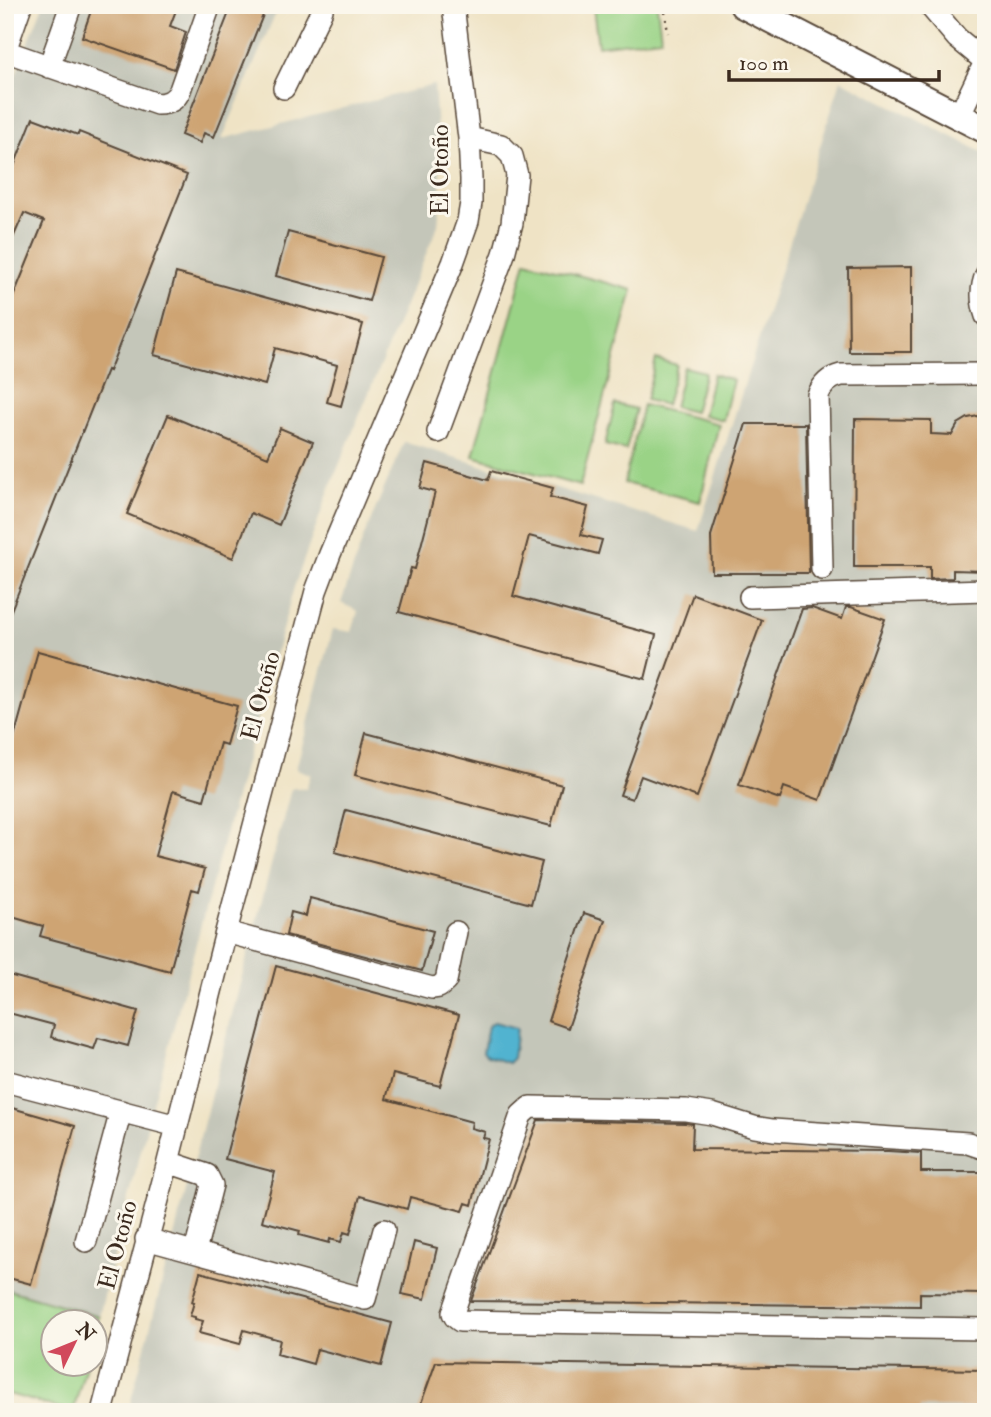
<svg xmlns="http://www.w3.org/2000/svg" width="991" height="1417" font-family="'IM FELL Double Pica',serif">
<rect width="100%" height="100%" fill="#fbf7ec"/>
<filter id="ink" filterUnits="userSpaceOnUse"><feTurbulence type="fractalNoise" baseFrequency=".0143" numOctaves="2"/><feDisplacementMap in="SourceGraphic" scale="14" xChannelSelector="R" yChannelSelector="G"/><feConvolveMatrix kernelMatrix="1 2 1 2 8 2 1 2 1" color-interpolation-filters="sRGB"/></filter>
<filter id="wash" filterUnits="userSpaceOnUse"><feTurbulence type="fractalNoise" baseFrequency=".00686" numOctaves="4" result="noise"/><feDisplacementMap in="SourceGraphic" scale="28" xChannelSelector="R" yChannelSelector="G"/><feGaussianBlur stdDeviation="1.57" result="paint"/><feColorMatrix in="noise" values="0 0 0 0 0 0 0 0 0 0 0 0 0 0 0 0 0 1.4 0 .05"/><feComposite in="paint" operator="in"/></filter>
<g filter="url(#wash)">
<rect width="100%" height="100%" fill="#efe3c5"/>
<!-- industrial -->
<path fill="#c4c6b9" d="M43,5H279L222,139L434,85L441,189L438,225L332,482L294,587L232,809L149,1119L99,1316L5,1289V102Z
M841,80L986,154V1412H128L291,789L295,788L306,789L311,774L296,769L333,629L352,632L358,611L341,603L364,536L404,442L698,531Z"/>
<!-- green -->
<path fill="#9ad386" stroke="#6a7e52" stroke-width="2" d="M610,5H657L661,38L598,46L593,7Z
M526,261L633,290L580,486L473,456Z
M656,359L677,365L666,405L646,400Z
M684,367L705,372L694,412L674,407Z
M713,374L733,380L723,420L703,415Z
M615,404L636,409L626,450L605,445Z
M643,405L719,424L700,502L624,483Z
M5,1289L99,1316L95,1332L94,1322H52V1364L86,1365L73,1412L5,1393Z"/>
<!-- water -->
<path fill="#51b3d0" stroke="#466e77" stroke-width="2" d="M494,1022L517,1028L513,1058L508,1063L487,1056L483,1052L488,1026Z"/>
<g id="blocks">
<!-- building -->
<path fill="#cea473" d="M93,5H178L170,26L186,32L174,69L82,37Z
M232,5H267L214,137L204,133L200,143L181,135Z
M33,118L78,135L79,132L187,175L109,371L107,370L6,623L5,317L44,221L24,213L5,256V189Z
M288,232L381,257L369,301L276,276Z
M911,267V352H849L848,268Z
M176,273L363,324L341,406L327,402L337,365L275,348L265,385L154,355Z
M168,415L268,457L280,428L313,442L279,525L251,513L233,558L127,514Z
M978,416L986,420V571L953,570V578L930,579V567H854L855,419L931,420V434L952,435L958,424L968,418Z
M746,424H806L809,573H712L711,536Z
M427,463L488,480L491,471L553,488L550,497L588,507L581,535L602,540L598,554L529,536L513,596L656,635L645,679L399,612L411,568L415,569L435,492L420,488Z
M693,594L762,620L697,797L641,776L632,799L620,795Z
M846,607H851L885,619L820,800L784,787L780,799L739,785L802,609L812,608L842,619Z
M38,651L237,706L226,745L220,743L204,800L173,791L155,856L205,869L199,891L192,889L170,971L40,936L43,926L5,915V751L10,752Z
M366,733L562,785L551,826L355,775Z
M346,810L542,862L531,904L335,852Z
M310,898L433,931L422,971L286,935L291,912L306,916Z
M584,913L605,920L568,1028L548,1021Z
M276,966L459,1015L440,1086L393,1074L386,1099L472,1122L471,1128L485,1132L483,1138L489,1139L472,1205L466,1203L463,1211L410,1197L407,1209L360,1196L350,1234L344,1232L341,1242L330,1239L329,1243L299,1235L300,1231L262,1221L275,1172L225,1159Z
M5,974L138,1011L128,1046L98,1038L94,1049L51,1037L54,1025L5,1012Z
M5,1106L75,1126L31,1284L5,1277Z
M538,1120L685,1123L693,1124L692,1149L888,1151L921,1153V1172H984V1294L920,1293V1306L471,1301Z
M414,1242L437,1248L425,1299L402,1294Z
M200,1272L392,1323L381,1366L317,1349L313,1364L277,1354L280,1340L244,1330L240,1344L199,1333L203,1321L195,1319V1317L190,1316L194,1302H192Z
M436,1362L986,1370V1408L920,1407V1412H418Z"/>
</g>
</g>
<g filter="url(#ink)">
<use href="#blocks" fill-opacity="0" stroke="#564637" stroke-width="2"/>
<g fill="none" stroke-linecap="round" stroke-linejoin="round">
<defs>
<path id="minor" d="M929,5L957,38L986,62
M5,51L157,104C168,104 176,100 180,90L210,5
M5,51L21,5
M49,67L71,5
M284,88L322,10V5
M959,116L985,62
M986,275C980,289 981,302 986,316
M438,432L504,254L512,223L517,175L512,156L501,145L469,138
M822,569L818,395C823,384 829,378 841,375L984,374
M750,597L986,590
M226,932L432,988L439,987L446,981L456,932
M5,1081L177,1126
M986,1149L968,1143L773,1130L754,1127L712,1114L686,1110L530,1107L521,1115L453,1313L455,1317L460,1321L986,1329
M168,1162L207,1175L212,1185L195,1252
M146,1239L365,1299L384,1230
M86,1241L121,1111
M102,1412L168,1162L226,932L316,591L330,554L453,263L468,221L471,203V179L469,138L453,5"/>
<path id="major" d="M743,5L986,130"/>
</defs>
<!-- minor casing -->
<use href="#minor" stroke="#564637" stroke-width="24"/>
<!-- major casing -->
<use href="#major" stroke="#564637" stroke-width="30"/>
<!-- path -->
<path stroke="#564637" stroke-width="2.5" stroke-dasharray="2 5" stroke-linecap="butt" d="M664,5L668,33
M700,5L703,7L704,5"/>
<!-- minor -->
<use href="#minor" stroke="#fff" stroke-width="21"/>
<!-- major -->
<use href="#major" stroke="#fff" stroke-width="26"/>
</g>
</g>
<g text-anchor="middle" dominant-baseline="central" stroke-width="6" stroke-linejoin="round" paint-order="stroke">
<!-- street labels -->
<g font-size="24" fill="#3b2a1e" stroke="#fbf7ec">
<text transform="translate(440 170) rotate(-90)">El Otoño</text>
<text transform="translate(261 696) rotate(-75)">El Otoño</text>
<text transform="translate(118 1245) rotate(-75)">El Otoño</text>
</g>
</g>
<!-- margin -->
<rect width="991" height="1417" fill="none" stroke="#fbf7ec" stroke-width="28"/>
<!-- north arrow -->
<g transform="translate(74 1343) rotate(47)"><circle r="33" fill="#fbf7ec" stroke="#aea59a" stroke-width="2"/>
<path d="M0-5L12 26L0 18L-12 26Z" fill="#d1495b"/>
<text y="-10" font-size="19" font-weight="bold" text-anchor="middle" fill="#3b2a1e">N</text>
</g>
<!-- scale -->
<path d="M729 70v10h210v-10" fill="none" stroke="#3b2a1e" stroke-width="3.5"/>
<text x="739" y="70" font-size="21" fill="#3b2a1e" stroke="#fbf7ec" stroke-width="5" paint-order="stroke">100 m</text>
</svg>
